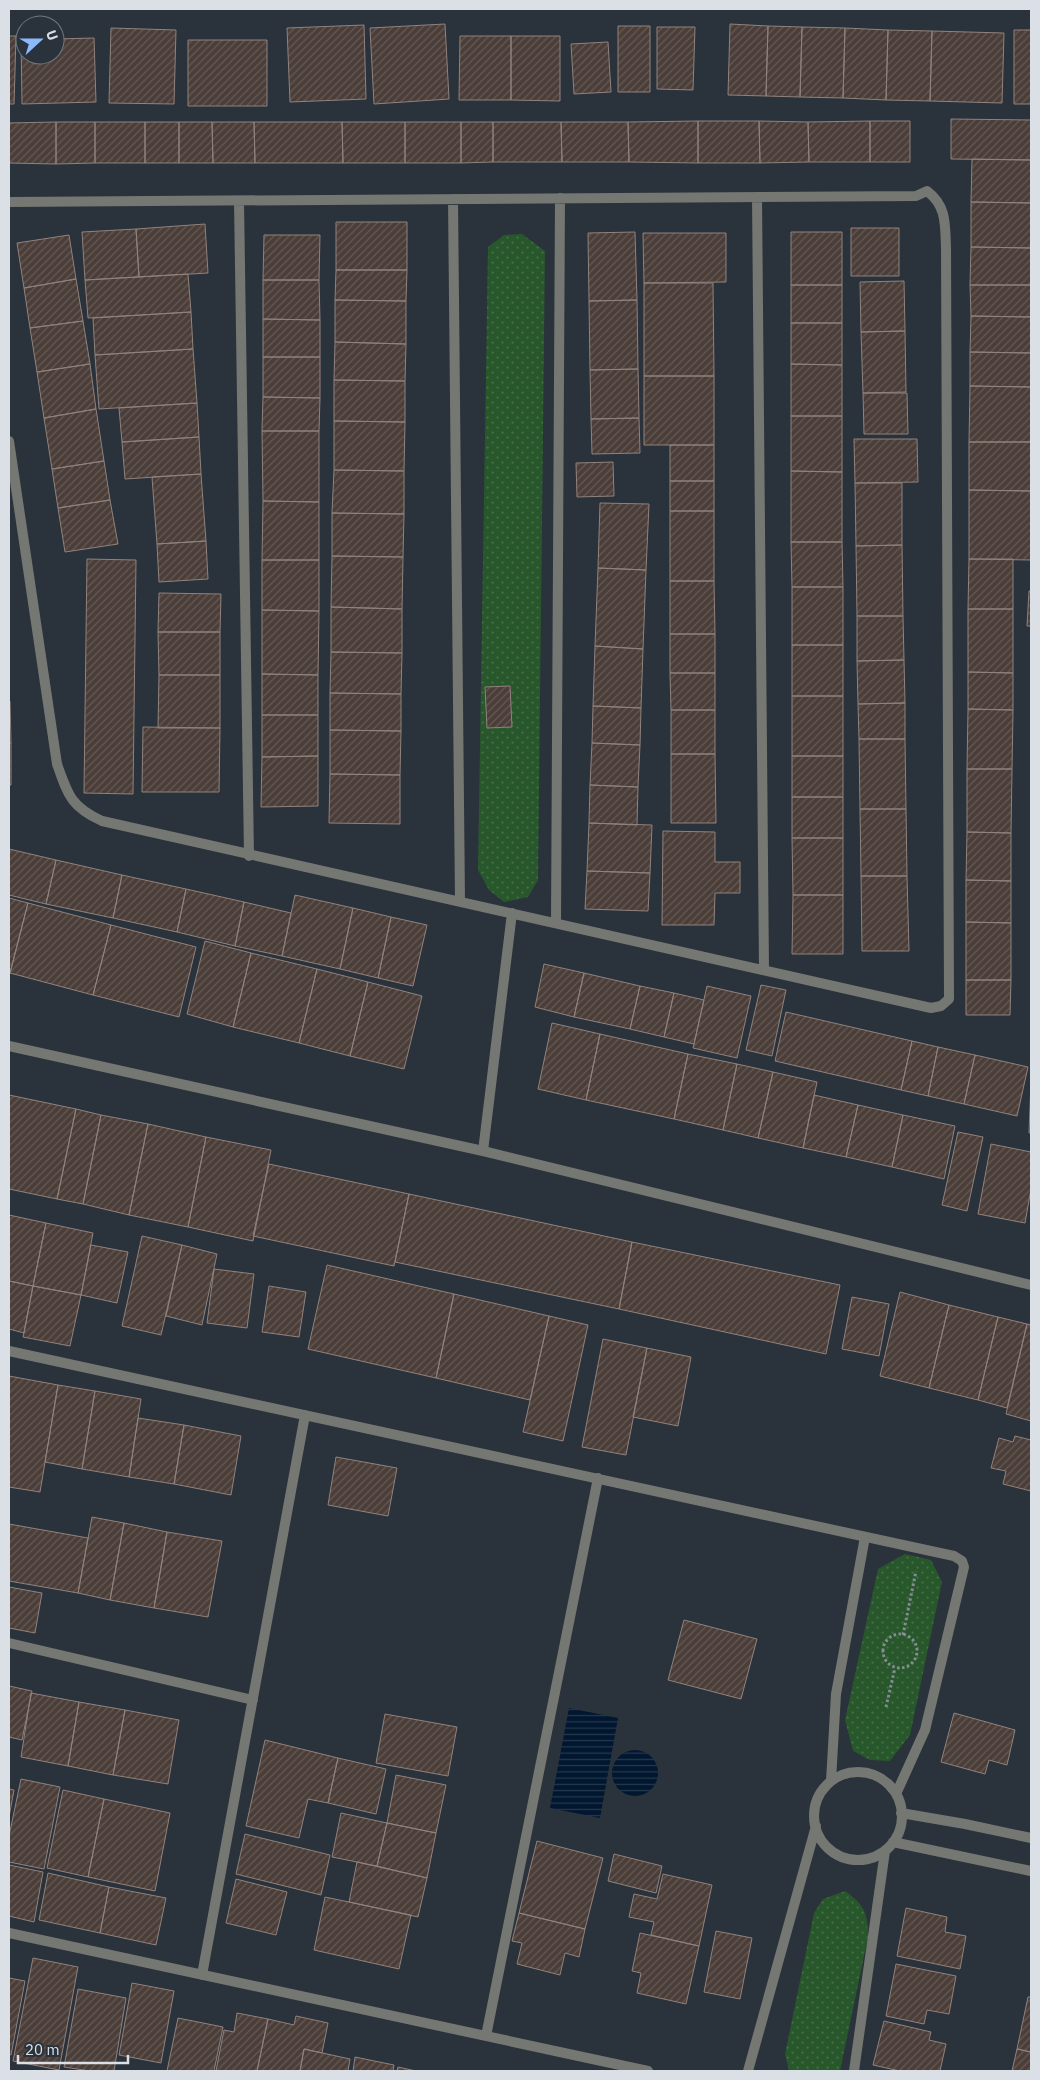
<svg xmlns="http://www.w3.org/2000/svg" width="1040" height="2080" font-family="'IBM Plex Sans',sans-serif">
<defs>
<pattern id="park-dots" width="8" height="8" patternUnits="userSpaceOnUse" patternTransform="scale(1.25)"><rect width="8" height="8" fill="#28572b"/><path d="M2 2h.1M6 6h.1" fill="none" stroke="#476f4a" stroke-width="1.8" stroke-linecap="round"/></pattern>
<pattern id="water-rules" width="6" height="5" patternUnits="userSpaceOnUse" patternTransform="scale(1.25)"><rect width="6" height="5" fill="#01162f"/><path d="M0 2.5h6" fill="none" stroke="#25384d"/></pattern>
<pattern id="building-hatch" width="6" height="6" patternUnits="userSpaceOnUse" patternTransform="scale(1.25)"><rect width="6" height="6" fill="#4b3e39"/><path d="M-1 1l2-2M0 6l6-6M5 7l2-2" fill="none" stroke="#645a56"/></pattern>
</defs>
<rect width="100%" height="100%" fill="#2a323b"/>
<!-- park -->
<path fill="url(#park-dots)" d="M522,234L545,251L538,880L528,897L504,902L489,890L478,870L488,247L504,235Z
M905,1554L931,1560L942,1582L910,1735L890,1761L870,1760L853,1751L845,1720L878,1569Z
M845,1891C865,1905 868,1914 868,1937L840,2071H789L785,2054L814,1913L823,1899Z"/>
<!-- water -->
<path fill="url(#water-rules)" d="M569,1708L618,1718L600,1818L550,1808Z
M612 1773a23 23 0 1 1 46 0a23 23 0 1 1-46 0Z"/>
<!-- building -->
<path fill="url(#building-hatch)" stroke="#91827d" d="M445,24L449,99L374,104L370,28Z
M730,24L768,26L766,96L728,95Z
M364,25L366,99L290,102L287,28Z
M618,26H650V92H618Z
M768,26L802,27L800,97L766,96Z
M657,27H695L693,90L657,89Z
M802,27L845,28L843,98L800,97Z
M111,28L176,30L174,104L109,103Z
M845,28L888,30L886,100L843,98Z
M888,30L932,31L930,101L886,100Z
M1014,30H1031V104H1014Z
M932,31L1004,33L1002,103L930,101Z
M9,36H16L14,104H9Z
M460,36H511V100H459Z
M511,36H560V101L511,100Z
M94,38L96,102L22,104L21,39H25V55H55V39Z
M188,40H267V106H188Z
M608,42L611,92L574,94L571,44Z
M951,119L1031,120V160L951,159Z
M698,121V163L629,162L628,122Z
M698,121H759L760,163H698Z
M759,121L808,122L809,162L760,163Z
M870,121V162H809L808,122Z
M870,121H910V162H870Z
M56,122V164L9,163V123Z
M56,122H95V163L56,164Z
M95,122H145V163H95Z
M145,122H179V163H145Z
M179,122H212L213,163H179Z
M212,122H254L255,163H213Z
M254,122H342L343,163H255Z
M342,122H405V163H343Z
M405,122H461V163H405Z
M461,122H493V162L461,163Z
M493,122H561L562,162H493Z
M561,122H628L629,162H562Z
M972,159L1031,160V203L971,202Z
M971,202L1031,203V248L971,247Z
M336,222H407V270H336Z
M205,224L208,273L139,277L136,229Z
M851,228H899V276H851Z
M136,229L139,277L85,280L82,232Z
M635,232L637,300L589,301L588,233Z
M791,232H842V285H791Z
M643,233H726V282L644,283Z
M69,235L76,279L24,288L17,243Z
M264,235H320L319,280H263Z
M971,247L1031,248V285H970Z
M336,270H407L406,301L335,300Z
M188,274L191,312L88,318L85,280Z
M76,279L83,321L30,328L24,288Z
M263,280H319L320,320L263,319Z
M904,281L905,331L861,332L860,282Z
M644,283H713L714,376H644Z
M791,285H842V323H791Z
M970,285H1031V317L971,316Z
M335,300L406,301V344L335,342Z
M637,300L638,369L590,370L589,301Z
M191,312L193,349L95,355L93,318Z
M971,316L1031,317V353L970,352Z
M263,319L320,320V357H263Z
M83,321L90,364L37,372L30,328Z
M791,323H842V365L791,364Z
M905,331L906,392L863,393L861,332Z
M335,342L406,344L405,381L334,380Z
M193,349L197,403L99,409L95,355Z
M970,352L1031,353V387L970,386Z
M263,357H320V398L263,397Z
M90,364L96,409L44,418L37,372Z
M791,364L842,365V416H791Z
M638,369L639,418L591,419L590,370Z
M644,376H714V445H644Z
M334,380L405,381V422L334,421Z
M970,386L1031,387V442H969Z
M863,393H907L908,434H864Z
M263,397L320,398L319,431H262Z
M197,403L199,437L122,442L119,408Z
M96,409L104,461L52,469L44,418Z
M791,416H842V472L791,471Z
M639,418L640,453L592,454L591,419Z
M334,421L405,422L404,471L334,470Z
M262,431H319V502L263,501Z
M199,437L201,474L125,479L122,442Z
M854,439H917L918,482L855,483Z
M969,442H1031V491L969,490Z
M670,445H714V481H670Z
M104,461L110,500L58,508L52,469Z
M613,462L614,496L577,497L576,463Z
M334,470L404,471V514L332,513Z
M791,471L842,472V542H791Z
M201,474L206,541L157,544L152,477Z
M670,481H714V511H670Z
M855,483H902V545L856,546Z
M969,490L1031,491V560L969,559Z
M110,500L118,544L65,552L58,508Z
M263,501L319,502V560H262Z
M600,503L649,504L646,570L598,568Z
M670,511H714V581H670Z
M332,513L404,514L403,557L332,556Z
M206,541L208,579L159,582L157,544Z
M791,542H842L843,587H792Z
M902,545L903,616H857L856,546Z
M332,556L403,557L402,609L331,607Z
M87,559L136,560L133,794L84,793Z
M969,559H1013V609H968Z
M262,560H319V611L262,610Z
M598,568L646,570L643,649L595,646Z
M670,581H714L715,634H670Z
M792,587H843V645H792Z
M1029,591H1031V626H1027Z
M159,593L221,594L220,632H158Z
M331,607L402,609V653L331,652Z
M968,609H1013V673L968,672Z
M262,610L319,611L318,675L262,674Z
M857,616H903L904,660L857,661Z
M158,632H220V675H159Z
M670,634H715V673H670Z
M792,645H843V696H792Z
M595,646L643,649L641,708L593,706Z
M331,652L402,653L401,694L330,693Z
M904,660L905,703L858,704L857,661Z
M968,672L1013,673V710L968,709Z
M670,673H715V710H671Z
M262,674L318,675V715H262Z
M159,675H220V728H158Z
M510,686L512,727L487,728L485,687Z
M330,693L401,694V731L330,730Z
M792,696H843V756H792Z
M9,701H10L11,743H9Z
M905,703V739H859L858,704Z
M593,706L641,708L640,745L592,743Z
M968,709L1013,710L1012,769H967Z
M671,710H715V754H671Z
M262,715H318V756L262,757Z
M143,727L220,728L219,792H142Z
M330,730L401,731L400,775L330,774Z
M859,739H905L906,809H860Z
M9,743H11V785H9Z
M592,743L640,745L638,787L590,785Z
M671,754H715L716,823H671Z
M318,756V806L261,807L262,757Z
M792,756H843V797H792Z
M967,769H1012L1011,833L967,832Z
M330,774L400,775V824L329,823Z
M590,785L638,787L637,825L589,823Z
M792,797H843V838H792Z
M860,809H906L907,876H861Z
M589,823L652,825L650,873L587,871Z
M663,831L715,832V862H740V893H715L714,925H662Z
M967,832L1011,833V881L966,880Z
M792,838H843V895H793Z
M9,849L56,860L46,904L9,895Z
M56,860L122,875L113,918L46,904Z
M587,871L650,873L648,911L585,909Z
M122,875L186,889L177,932L113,918Z
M861,876H907L909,951H862Z
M966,880L1011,881V923L966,922Z
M186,889L244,902L235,946L177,932Z
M295,895L353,908L340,969L282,956Z
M793,895H843V954H792Z
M9,898L28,903L10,973H9Z
M244,902L291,913L282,956L235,946Z
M28,903L111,925L93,995L10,973Z
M353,908L391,917L378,978L340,969Z
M391,917L427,925L413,986L378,978Z
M966,922L1011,923V980H966Z
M111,925L196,947L179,1017L93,995Z
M205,941L251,953L233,1027L187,1014Z
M251,953L317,969L299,1043L233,1027Z
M544,964L584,973L574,1017L535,1007Z
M317,969L368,982L350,1056L299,1043Z
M584,973L640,986L630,1029L574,1017Z
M966,980H1011L1010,1015H966Z
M368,982L422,996L404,1069L350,1056Z
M761,985L786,990L772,1056L746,1050Z
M640,986L674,993L664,1037L630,1029Z
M707,986L751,996L737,1058L693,1048Z
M674,993L704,1000L694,1044L664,1037Z
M786,1012L912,1041L901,1090L775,1061Z
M552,1023L600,1034L586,1100L538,1089Z
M600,1034L688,1054L674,1119L586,1100Z
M912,1041L938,1047L928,1096L901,1090Z
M938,1047L975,1055L964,1104L928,1096Z
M688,1054L737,1064L723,1130L674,1119Z
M975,1055L1028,1067L1017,1116L964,1104Z
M737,1064L773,1072L758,1138L723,1130Z
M773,1072L817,1082L803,1148L758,1138Z
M1031,1081V1133H1029Z
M9,1095L76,1109L57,1199L9,1189Z
M814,1095L858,1105L846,1157L803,1148Z
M858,1105L903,1115L892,1167L846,1157Z
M76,1109L101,1115L83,1204L57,1199Z
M101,1115L148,1124L129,1215L83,1204Z
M903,1115L955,1126L944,1179L892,1167Z
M148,1124L206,1137L188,1227L129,1215Z
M958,1132L983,1137L967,1211L942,1205Z
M206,1137L271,1150L253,1241L188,1227Z
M991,1144L1031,1152V1189L1025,1223L978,1214Z
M269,1164L409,1194L394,1266L253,1236Z
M409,1194L632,1242L619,1309L395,1262Z
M9,1215L46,1223L33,1286L9,1281Z
M46,1223L93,1233L81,1295L33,1286Z
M142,1236L182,1245L161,1335L122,1326Z
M632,1242L840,1285L826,1354L619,1309Z
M91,1245L128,1252L117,1303L81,1295Z
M182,1245L217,1254L202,1325L166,1316Z
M327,1265L454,1294L436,1378L308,1349Z
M214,1269L254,1274L247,1328L207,1323Z
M9,1281L33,1286L24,1333L9,1329Z
M33,1286L81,1295L70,1346L23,1337Z
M269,1286L306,1292L299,1337L262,1332Z
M900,1292L949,1305L929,1388L880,1376Z
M454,1294L549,1316L530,1400L436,1378Z
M852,1297L889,1304L879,1356L842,1349Z
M949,1305L998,1317L978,1400L929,1388Z
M549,1316L588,1325L563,1441L523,1432Z
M998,1317L1027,1324L1007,1408L978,1400Z
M1027,1324L1031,1325V1421L1006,1414Z
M603,1339L647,1348L626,1455L582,1447Z
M647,1348L691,1357L678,1426L633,1417Z
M9,1376L58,1385L40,1492L9,1487Z
M58,1385L95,1391L82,1469L45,1462Z
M95,1391L141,1399L129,1477L82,1469Z
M138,1418L184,1425L174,1484L129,1477Z
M184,1425L241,1436L231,1495L174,1484Z
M1015,1436L1031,1440V1491L1003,1484L1006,1471L991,1468L999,1438L1013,1442Z
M336,1457L397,1468L388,1516L328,1505Z
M92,1517L124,1523L110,1600L78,1593Z
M124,1523L167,1532L154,1608L110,1600Z
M9,1524L88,1538L78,1593L9,1581Z
M167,1532L222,1541L208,1617L154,1608Z
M9,1587L42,1593L35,1633L9,1628Z
M684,1620L757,1639L741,1699L668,1680Z
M9,1686L32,1691L22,1740L9,1737Z
M31,1693L79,1702L68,1766L21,1757Z
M79,1702L125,1710L113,1775L68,1766Z
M125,1710L179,1720L168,1784L113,1775Z
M954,1713L1015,1730L1007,1765L989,1760L985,1774L941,1762Z
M385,1714L457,1727L448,1776L376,1763Z
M265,1740L338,1758L328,1803L308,1799L299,1838L246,1826Z
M338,1758L386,1769L376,1814L328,1803Z
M396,1775L446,1785L436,1833L387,1823Z
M21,1779L60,1787L44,1869L9,1862V1836Z
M9,1789L14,1790L9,1817Z
M63,1790L104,1799L88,1877L47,1868Z
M104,1799L170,1813L155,1891L88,1877Z
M341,1813L387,1823L377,1866L332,1857Z
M387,1823L436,1833L427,1878L377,1866Z
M245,1834L330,1855L321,1895L236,1874Z
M537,1841L603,1858L585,1929L519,1913Z
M614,1854L662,1866L656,1893L608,1881Z
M357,1862L427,1878L418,1917L349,1902Z
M9,1865L43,1872L34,1922L9,1916Z
M48,1873L109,1887L100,1933L39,1920Z
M663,1874L712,1885L699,1946L651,1935L654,1922L629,1917L634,1894L657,1899Z
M236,1879L287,1892L276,1935L226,1923Z
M109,1887L166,1898L156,1945L100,1933Z
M325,1897L411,1915L399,1969L314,1950Z
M906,1908L947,1917L945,1932L966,1936L960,1969L897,1956Z
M519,1913L585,1929L579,1957L565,1953L560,1975L517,1964L522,1943L512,1941Z
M716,1931L752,1938L740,1999L704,1992Z
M640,1933L699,1946L686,2004L637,1993L641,1973L632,1971Z
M33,1958L78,1967L59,2070L13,2061Z
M896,1964L956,1976L949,2014L927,2010L924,2024L886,2016Z
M9,1978L25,1981L11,2055L9,2054Z
M132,1983L174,1991L161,2063L119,2055Z
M78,1989L126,1998L114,2071H90L64,2067Z
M1028,1997H1031V2052L1017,2049Z
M237,2013L268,2019L257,2071H216L224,2030L234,2032Z
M296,2016L328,2023L322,2053L304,2049L300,2071H257L268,2019L294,2025Z
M178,2018L223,2027L214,2071H167Z
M884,2021L931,2032L929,2040L946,2044L940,2071H900L873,2065Z
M304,2049L350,2059L348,2071H300Z
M1017,2049L1031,2052V2071H1012Z
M355,2057L394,2065L393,2071H353Z
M398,2067L416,2071H397Z"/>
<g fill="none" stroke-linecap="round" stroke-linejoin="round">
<!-- path -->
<path stroke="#858c93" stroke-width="3" stroke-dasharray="2.5 2.5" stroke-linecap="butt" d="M883 1651a17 17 0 1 1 34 0a17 17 0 1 1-34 0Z
M903,1635L916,1571
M886,1707L895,1668"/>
<!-- street -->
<path stroke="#757772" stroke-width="10" d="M757,197L764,970
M453,199L460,902
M239,201L249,856
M9,202L916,196L927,191C947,206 945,225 946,248L949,999L941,1006L931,1008L102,821C71,807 68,795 57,764L9,441
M556,923L560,198
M9,1046L483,1151L1031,1285
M483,1151L512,913
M9,1351L954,1556L962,1561L964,1567L925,1730L896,1794
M9,1643L253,1700
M814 1816a44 44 0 1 1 88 0a44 44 0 1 1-88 0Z
M831,1781L836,1694L865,1537
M901,1813L965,1824L1031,1838
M893,1842L1031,1871
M9,1933L648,2071
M202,1975L305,1415
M486,2036L598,1478
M748,2071L816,1826
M854,2071L885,1851"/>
</g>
<!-- border -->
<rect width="1040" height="2080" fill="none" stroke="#dbe0e6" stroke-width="20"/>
<!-- north arrow -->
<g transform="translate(40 40) rotate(69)"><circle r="24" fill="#2a323b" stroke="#71787f"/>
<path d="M0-4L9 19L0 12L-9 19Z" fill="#8abafc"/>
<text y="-8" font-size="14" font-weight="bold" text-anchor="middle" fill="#dbe0e6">U</text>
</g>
<!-- scale -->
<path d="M18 2055v8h110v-8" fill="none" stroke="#dbe0e6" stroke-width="2.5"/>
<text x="25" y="2055" font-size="15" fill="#dbe0e6" stroke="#2a323b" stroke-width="4" paint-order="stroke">20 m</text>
</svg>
